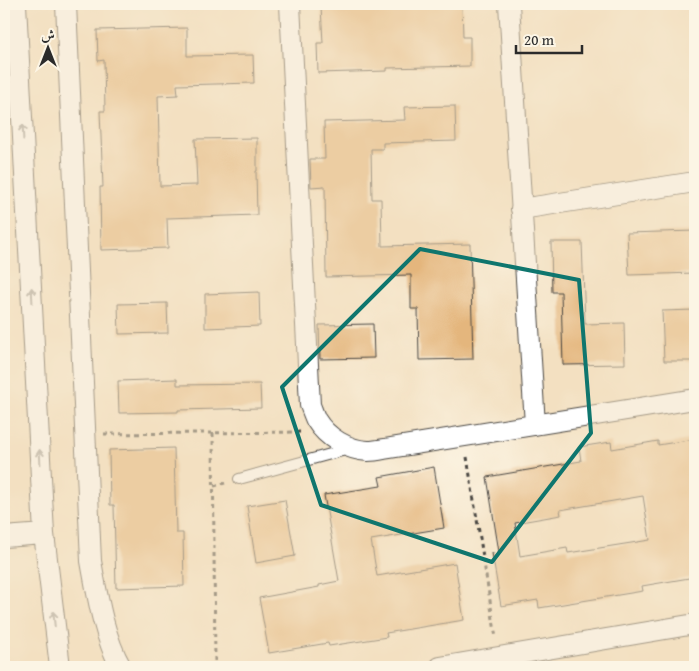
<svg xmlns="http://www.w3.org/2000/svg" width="699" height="671" font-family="'Gentium Book Plus',Amiri,serif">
<rect width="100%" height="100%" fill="#fcf5e5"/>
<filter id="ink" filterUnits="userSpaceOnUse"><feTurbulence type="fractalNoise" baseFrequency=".02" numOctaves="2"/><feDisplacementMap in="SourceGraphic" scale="10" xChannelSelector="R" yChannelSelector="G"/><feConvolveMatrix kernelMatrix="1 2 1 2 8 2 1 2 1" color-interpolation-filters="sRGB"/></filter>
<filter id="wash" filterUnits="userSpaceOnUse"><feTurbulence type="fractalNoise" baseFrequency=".0096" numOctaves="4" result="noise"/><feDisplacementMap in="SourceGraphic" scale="20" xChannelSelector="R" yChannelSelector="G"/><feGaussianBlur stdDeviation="1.12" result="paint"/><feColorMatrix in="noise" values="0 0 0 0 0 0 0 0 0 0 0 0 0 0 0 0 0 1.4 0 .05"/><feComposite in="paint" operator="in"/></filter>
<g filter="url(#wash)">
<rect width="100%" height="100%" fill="#f3e0c1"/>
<g id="blocks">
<!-- building -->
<path fill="#e4b67d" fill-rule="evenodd" d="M399,4H462L463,37H470V66L387,68V71L318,73L317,43H323L321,7L399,5Z
M187,28V56L253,55L254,83L177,85L178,95L158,96L160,186L197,185L195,139L257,138V171H256L257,215L167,218L168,248L101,250L100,187H103L100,111H105L104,60L98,61L97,30Z
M455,106L456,141L383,143V149H371L372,199H381L382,246L470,244L473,359L419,360L418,309H411V275L326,277L325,186L311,187L310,159H325L324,122L405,120L404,107Z
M695,231V273L629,275L627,233Z
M551,242H582L585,324L624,323L625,364L563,365L561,292H552Z
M259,292L260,326L205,328V294Z
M167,303L168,333L119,334L118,304Z
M695,310V361H664L662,311Z
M373,324L374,358L320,359L319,325Z
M177,379V385L260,384L261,408L178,410V412L119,413L118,381Z
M695,439V577L642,586L643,591L539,608L538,600L501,606L492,553L499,552L487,477L581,461L579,447L611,442L612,449L658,441V445ZM643,496L650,540L568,553L567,548L520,556L515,523L561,515L560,510Z
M174,448L176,533H183L184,586L116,588L114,505H110L109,450Z
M434,467L444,528L371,540L377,576L455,563L464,620L386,633L387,637L329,646L328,643L269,653L259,598L319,587V585L339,581L324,495L381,486L379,477Z
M285,500L295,556L256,563L247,506Z"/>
</g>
</g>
<g filter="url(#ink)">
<use href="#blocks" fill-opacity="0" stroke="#494642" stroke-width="1"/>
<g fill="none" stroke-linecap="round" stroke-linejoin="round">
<defs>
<path id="service" d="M239,479L349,449"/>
<path id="minor" d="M16,4L44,534L60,667
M66,4L91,561C97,594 104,638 121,667
M290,4L310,405C312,410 314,416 316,420C327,438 348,450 368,451C374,451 379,450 384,449L695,399
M509,4L535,425
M521,209L695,182
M4,537L44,534
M440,667L695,624"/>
</defs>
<!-- service casing -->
<use href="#service" stroke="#494642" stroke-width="12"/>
<!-- minor casing -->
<use href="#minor" stroke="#494642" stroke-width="22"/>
<!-- path -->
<path stroke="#494642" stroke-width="3" stroke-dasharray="4 4" stroke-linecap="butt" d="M213,433L215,667
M104,434L301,432
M467,457L496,638
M214,486L225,483"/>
<!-- service -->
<use href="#service" stroke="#fff" stroke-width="10"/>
<!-- minor -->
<use href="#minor" stroke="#fff" stroke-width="20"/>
</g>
<!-- one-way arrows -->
<defs><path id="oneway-shaft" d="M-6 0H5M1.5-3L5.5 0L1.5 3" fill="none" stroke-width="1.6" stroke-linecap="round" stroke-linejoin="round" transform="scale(1.25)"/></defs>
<g stroke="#a0a0a0">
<use href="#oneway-shaft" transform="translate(23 132) rotate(-93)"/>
<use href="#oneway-shaft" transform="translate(32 295) rotate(-93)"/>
<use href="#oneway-shaft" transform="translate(40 457) rotate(-93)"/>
<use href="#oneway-shaft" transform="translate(54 619) rotate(-96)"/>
</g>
</g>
<!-- marked area -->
<path d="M0 0H699V671H0ZM420,249L579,280L591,433L492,562L321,505L282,387Z" fill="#f3e0c1" fill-opacity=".55" fill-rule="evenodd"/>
<path fill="none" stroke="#0f766e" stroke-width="4" stroke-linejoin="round" d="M420,249L579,280L591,433L492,562L321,505L282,387Z"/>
<!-- margin -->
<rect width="699" height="671" fill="none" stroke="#fcf5e5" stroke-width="20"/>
<!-- north arrow -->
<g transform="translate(48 48)" stroke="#fcf5e5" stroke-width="4" paint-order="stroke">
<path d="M0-4L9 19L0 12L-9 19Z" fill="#2b2b2b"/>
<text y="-8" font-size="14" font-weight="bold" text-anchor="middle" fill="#2b2b2b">ش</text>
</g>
<!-- scale -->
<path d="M516 45v8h66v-8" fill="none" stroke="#2b2b2b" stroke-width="2.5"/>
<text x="524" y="45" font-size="15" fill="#2b2b2b" stroke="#fcf5e5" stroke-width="4" paint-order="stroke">20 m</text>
</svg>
